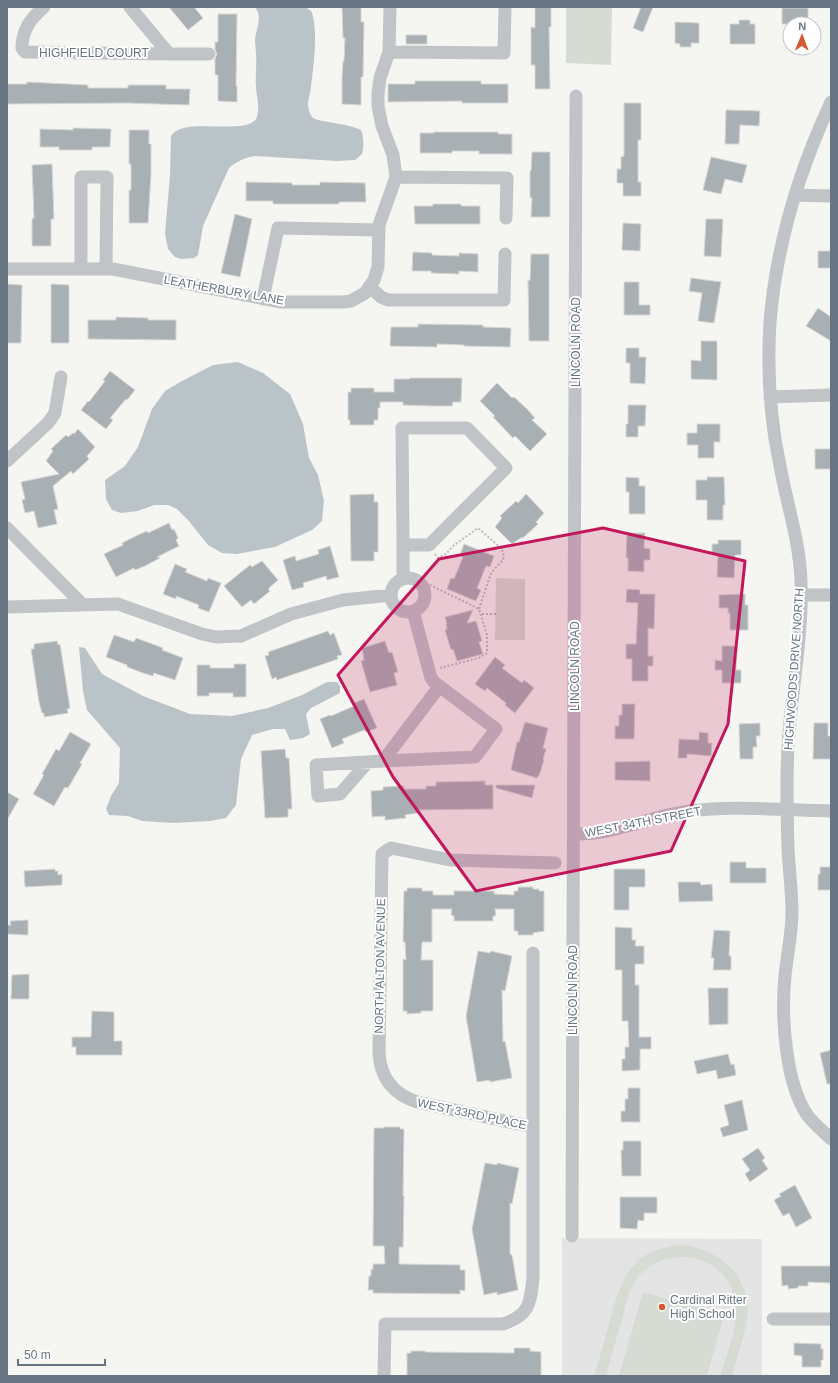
<svg xmlns="http://www.w3.org/2000/svg" width="838" height="1383" font-family="Arial,sans-serif">
<rect width="100%" height="100%" fill="#f5f5f2"/>
<!-- built -->
<path fill="#e3e4e3" d="M562,1238L762,1239V1376H562Z"/>
<!-- green -->
<path fill="#d6dcd3" d="M566,7H612L611,65L566,63Z
M496,578L525,579V640H495Z
M679,1245C719,1247 752,1277 747,1319C744,1338 737,1358 732,1376H720C727,1353 740,1323 735,1299C725,1253 666,1243 637,1278C628,1290 626,1306 622,1320C616,1339 611,1357 606,1376H594C600,1357 605,1338 610,1320C622,1278 630,1251 679,1245Z
M643,1292L724,1315L707,1376H619Z"/>
<!-- water -->
<path fill="#bac4c8" d="M255,7H306L312,12C318,36 314,61 311,86C311,92 308,98 308,104C308,109 310,115 313,118C319,122 350,124 361,130C364,139 364,145 362,154L355,160L337,161L255,156C244,158 237,161 229,168L203,226L198,255L194,258L181,259L175,257L168,249L165,234L170,175L171,136C182,116 244,136 256,119C257,118 258,112 258,110C259,103 256,94 256,86C255,76 257,65 256,55C256,50 255,45 255,40C256,29 263,17 255,7Z
M238,362L263,373L290,394L303,424L309,458L318,475L324,501L322,521L312,530L275,547L237,554L222,553L208,545L188,520L177,509L168,505H154L138,511L121,513L112,510L106,499L105,480L125,466L138,447L152,409L165,391L182,381L213,365Z
M79,647L85,648L102,674L143,696L190,714L232,716L268,708L302,695L327,682H337L340,686V693L311,708L306,714L310,734L303,738L290,740L285,729H273L252,735L241,759L236,805L226,818L210,821L173,823L142,821L128,816L109,815L106,809L111,796L119,783L120,748L87,710L83,691Z"/>
<!-- building -->
<path fill="#a8b0b4" stroke="#d6d6d4" d="M169,7H194L203,18L188,30Z
M342,7H361V22H364L363,77H361V105L342,104V77L343,61H344L345,38H343Z
M535,7H551V27H549L550,89H535V65H531V27L535,28Z
M641,7H653L643,32L633,28Z
M782,8H808V24H782Z
M218,14H237L236,86H237V102L218,101V75H215V59L217,54L215,49V42H218Z
M739,20H750V24H755V44H730V24H739Z
M675,22L699,23V43H691V47H680V44L675,43Z
M406,35H427V44H406Z
M415,81H481V84H508V103H462V101L388,102V84H415Z
M27,82L88,85V88H128V85H166V89H190L189,105L128,103L7,104V84H27Z
M624,103H641V140H638V182H641V196H623V183H617V169H621V157L624,156Z
M726,110L760,111L759,126L740,125L739,144H725Z
M73,128L111,129L110,147H92V150H59V147H40V129L73,130Z
M129,130H149V144H151V174L148,223H129V190H131V164H129Z
M434,132H498V134H512V154H479V151H452V153H420V133H434Z
M532,152H550V217H531L532,198H530V171H531Z
M711,157L747,165L742,183L725,179L721,194L703,190Z
M52,164L54,219H51V246H32V219L34,218L32,165Z
M246,182L292,183V185H320V182L365,183L366,202H339V204H273V201H246Z
M433,204H461V206H480V224H415L414,206H433Z
M235,214L252,219L240,277L221,273Z
M706,219H723L721,257L704,256Z
M623,223L641,224L640,251L622,250Z
M818,251H831V268H818Z
M413,252L432,253V255L459,256V253L478,254V272L459,271V274L431,273V271H412Z
M531,254H549V341H529L528,280L530,281Z
M691,278L721,282L714,323L698,321L702,293L689,291Z
M624,282H639V305H650V315H624Z
M7,284L22,285L21,343H7Z
M51,284L69,285V343H51Z
M818,308L831,317V341L806,326Z
M116,317L148,318V320H176V340L88,339V320H116Z
M418,324L483,325V327L511,328L510,347L464,346V345L437,344V347L390,346L391,327H418Z
M701,341H717V380L691,379V360L701,361Z
M626,348H639V357H646L645,384L630,383V363H626Z
M110,371L135,390L127,400L126,399L110,418L113,420L106,429L81,410L88,401L89,402L105,381L103,380Z
M410,378H462L461,402H453L452,406H431L403,405V402H380V408H378V420H374V425H350V420H348V392H351V388H374V392H394V379H409Z
M497,383L512,398L514,397L527,409L535,418L532,420L547,434L530,451L515,436L513,438L493,417L495,416L480,401Z
M628,405H646L645,426H638V437H626V424H628Z
M697,424H720V442H714V458H698V445H687V433H697Z
M78,429L95,447L87,456L89,459L73,474L71,471L53,486L58,509L54,510L57,524L38,528L34,511L25,513L22,500L25,499L21,482L59,474L46,461L53,451L51,449L66,435L68,437L73,433L74,434Z
M815,449H831V469H815Z
M626,477L639,478V486H645V514H629V492H626Z
M707,477H724L725,505H723V520H707V500H696V480H707Z
M374,494V502H378V552H374V561H351L350,495Z
M526,494L544,513L536,522L538,524L523,538L522,537L512,544L495,527L502,518L500,516L516,501L518,503Z
M169,523L172,530L174,529L178,538L176,540L179,546L157,557L160,558L145,566L135,570L134,568L116,577L104,554L123,545L122,543L138,535L147,531L148,533Z
M627,533H645L644,548L650,549V560H644V572L628,571V558H626Z
M718,540H741V555H735L734,578L717,577L718,554H712V544H718Z
M464,544L494,556L490,567L486,566L477,588L481,590L476,601L447,589L451,578L454,579L463,557L460,555Z
M330,546L339,577L327,580L326,576L303,583L304,587L292,590L283,560L295,556L296,561L319,554L318,550Z
M262,561L278,580L268,589L270,591L254,604L251,600L242,607L224,586L250,565L252,567Z
M175,564L187,569L185,572L207,581L208,578L221,583L209,612L198,608L199,605L176,596V599L163,594Z
M627,589L640,590V594H655L654,629L648,628V656H653V666H648V681H632V659H626V644H636L638,603L626,602Z
M745,594V605H748V630H730V613H728V608H719V595Z
M473,610L467,623L476,621L482,641L479,642L483,654L457,661L453,649L451,650L445,630L447,629L446,624H447L445,617Z
M328,631L330,635L334,633L342,655L337,656L338,659L277,680L276,677L272,679L265,656L269,655L268,652Z
M114,635L134,642L136,638L163,648L162,650L183,658L175,680L154,673L153,676L143,673L127,667V665L106,657Z
M57,641L58,645L60,644L70,708L67,709L68,713L44,717V713H42L39,702L31,649H34V644Z
M385,641L389,653L392,652L398,672L394,673L397,685L370,692L361,661L364,660L362,648Z
M722,646H737L736,670H741V683H722V670H715V660L722,661Z
M495,657L505,665L502,668L522,683L524,680L534,688L515,713L505,705L506,703L487,688L485,691L475,684Z
M234,664H246V697H233V693H209V696H197V665H210V668H234Z
M364,699L377,728L366,732L364,730L342,739L344,743L332,748L320,719L330,715L331,716L354,706L352,704Z
M622,704H635L634,739H615V726H619V715H622Z
M525,722L548,728L543,748L546,749L543,759L544,760L539,776H538L537,778L511,770L517,742H519Z
M760,723V736H756L757,747H753V759H740L739,724Z
M814,723H828V736H831V759H813Z
M70,732L91,744L80,763L82,764L68,788L65,787L54,806L33,794L44,775L42,774L56,749L59,751Z
M699,732L708,733V743H712L711,756L687,754V758H678L679,739L699,740Z
M285,749L286,758H289L292,809H288V817L265,818L261,751Z
M650,761V781L615,780V762Z
M485,781V785H493V809L417,810L418,813L405,815L406,818L385,820V816L372,817L371,791L383,790V787L404,786V789H426V786H436V782Z
M496,785H535L532,798L496,788Z
M7,792L19,799L7,820Z
M730,862H746V868H766V883H730Z
M820,867H831V890H818V874H820Z
M55,869V871H58V875L62,874V885L25,887L24,871Z
M614,869H645V887H629V910H614Z
M678,882H700L701,885L712,884L713,901L679,902Z
M518,887H533V889H539V891H544V931L533,933V935H518V931H514V909H495L496,916H493V921H454V916L451,915L452,909H432V942H422L421,960H433V1011H421V1013L407,1014V1011H403V959L406,960L405,942H403L404,891H407V888H422V891H433V895H454V891H494V894L514,895V891H518Z
M28,920V935L7,934V925H11L10,921Z
M615,927L632,928V940H636L635,946H644V964H635V985H639V1037H651V1049H640V1070L622,1071V1059H625V1047H629L628,1021H622V970H615Z
M714,930L730,931L729,956H731V970H713L714,958H711Z
M478,951L490,953L491,951L512,956L505,991L502,990L503,1042L505,1041L512,1078L490,1082V1080L477,1082L466,1016Z
M29,974V999H11L12,975Z
M708,988H728V1024L709,1025Z
M92,1011L114,1012V1041H122V1055H76V1047H72V1037H91Z
M831,1050V1084H827L820,1053Z
M728,1054L731,1065L734,1064L736,1075L718,1079L716,1070L697,1074L694,1061Z
M628,1088H640V1122H621V1111H625V1099H628Z
M742,1100L748,1130L723,1137L720,1128L729,1125L724,1105Z
M384,1127H400V1129H404L403,1196H404L403,1247H399V1264L460,1265V1270H465V1291L460,1290V1294L373,1293V1290H368L369,1276H371V1269L373,1270V1264H385L384,1246H373L374,1128H384Z
M623,1141H641V1176H622L621,1150H623Z
M758,1148L765,1158L762,1160L768,1169L750,1182L745,1174L750,1170L742,1159Z
M485,1163L497,1165V1163L519,1168L512,1204L510,1203V1254L512,1255L518,1290L497,1295V1292L484,1295L472,1229Z
M795,1185L812,1218L796,1227L789,1213L783,1216L774,1200L781,1196L779,1194Z
M620,1197H657V1213H644V1221L638,1220L637,1229L620,1228Z
M781,1266H831V1283L808,1282V1286H798V1288L788,1289V1285L782,1286Z
M794,1343L821,1344V1349H823V1360H821V1367H802V1356L794,1355Z
M514,1348H530V1351L541,1352V1376H407V1353H411V1351H425V1352L514,1353Z"/>
<g fill="none" stroke-linecap="round" stroke-linejoin="round">
<!-- path -->
<path stroke="#babcbe" stroke-width="2" stroke-dasharray="2 2" stroke-linecap="butt" d="M435,554L438,558L446,554L453,546L478,528L502,549L504,557L502,561L491,573L479,609
M422,585L428,584L479,609L487,635V653L479,658L440,668
M482,614H496"/>
<!-- minor -->
<path stroke="#c0c4c7" stroke-width="13" d="M44,7C31,18 22,30 22,48L25,52L169,54
M130,7L169,54H209
M389,52L504,53L505,7
M831,102C799,171 776,247 770,322C767,371 770,419 780,466C787,505 800,542 801,582C803,637 791,692 788,747C786,781 787,815 788,848C789,870 792,891 792,912C792,934 787,955 785,976C781,1015 785,1084 808,1116C815,1125 824,1132 831,1139
M396,177L507,178L506,218
M795,195L831,196
M7,269H113L281,302H343L351,301L365,293L374,280L378,267L379,225L396,177L393,155L382,126L378,106V94L380,78L389,52L390,7
M81,269V177H107L106,269
M370,287L381,297L388,300H504L505,254
M263,299L278,228L379,230
M770,397L831,395
M402,428H467L506,468L429,545H403Z
M7,461L48,423L55,413L61,377
M7,528L83,605
M403,545V579
M391 595a17 17 0 1 1 34 0a17 17 0 1 1-34 0Z
M802,595H831
M7,607L118,604L202,634L216,637L241,636L291,614L343,600L391,595
M383,761L475,757L496,729L434,682L431,678L413,611
M368,762L340,794L318,796L316,765L383,761L439,687
M574,834C608,835 640,821 672,814C723,804 780,810 831,811
M533,1127L417,1102C393,1094 380,1078 379,1052L382,854L391,848L450,860L555,863
M572,1236L576,96
M773,1319H831
M384,1376L385,1324H503C530,1315 530,1304 533,1278V953"/>
</g>
<!-- marked area -->
<path fill="#c2185b" fill-opacity="0.2" stroke="#c2185b" stroke-width="3" stroke-linejoin="round" d="M603,528L745,561L728,724L671,851L476,891L393,777L338,675L439,559Z"/>
<!-- markers -->
<circle fill="#d65731" stroke="#fff" stroke-width="1.5" cx="662" cy="1307" r="4"/>
<g text-anchor="middle" dominant-baseline="central" stroke-width="4" stroke-linejoin="round" paint-order="stroke">
<!-- street labels -->
<g font-size="12" fill="#667581" stroke="#fff">
<text x="94" y="53">HIGHFIELD COURT</text>
<text transform="translate(224 290) rotate(10)">LEATHERBURY LANE</text>
<text transform="translate(576 342) rotate(-90)">LINCOLN ROAD</text>
<text transform="translate(575 666) rotate(-90)">LINCOLN ROAD</text>
<text transform="translate(794 669) rotate(-86)">HIGHWOODS DRIVE NORTH</text>
<text transform="translate(643 822) rotate(-11)">WEST 34TH STREET</text>
<text transform="translate(380 966) rotate(-89)">NORTH ALTON AVENUE</text>
<text transform="translate(573 990) rotate(-90)">LINCOLN ROAD</text>
<text transform="translate(472 1114) rotate(12)">WEST 33RD PLACE</text>
</g>
<!-- poi labels -->
<g font-size="12" fill="#667581" stroke="#fff" text-anchor="start">
<text x="670" y="1300">Cardinal Ritter<tspan x="670" dy="14">High School</tspan></text>
</g>
</g>
<!-- border -->
<rect width="838" height="1383" fill="none" stroke="#667581" stroke-width="16"/>
<!-- north arrow -->
<g transform="translate(802 36) rotate(1)"><circle r="19" fill="#ffffff" stroke="#c2c8cd"/>
<path d="M0-3L7 15L0 10L-7 15Z" fill="#d65731"/>
<text y="-6" font-size="11" font-weight="bold" text-anchor="middle" fill="#667581">N</text>
</g>
<!-- scale -->
<path d="M18 1359v6h87v-6" fill="none" stroke="#667581" stroke-width="2"/>
<text x="24" y="1359" font-size="12" fill="#667581" stroke="#ffffff" stroke-width="3" paint-order="stroke">50 m</text>
</svg>
